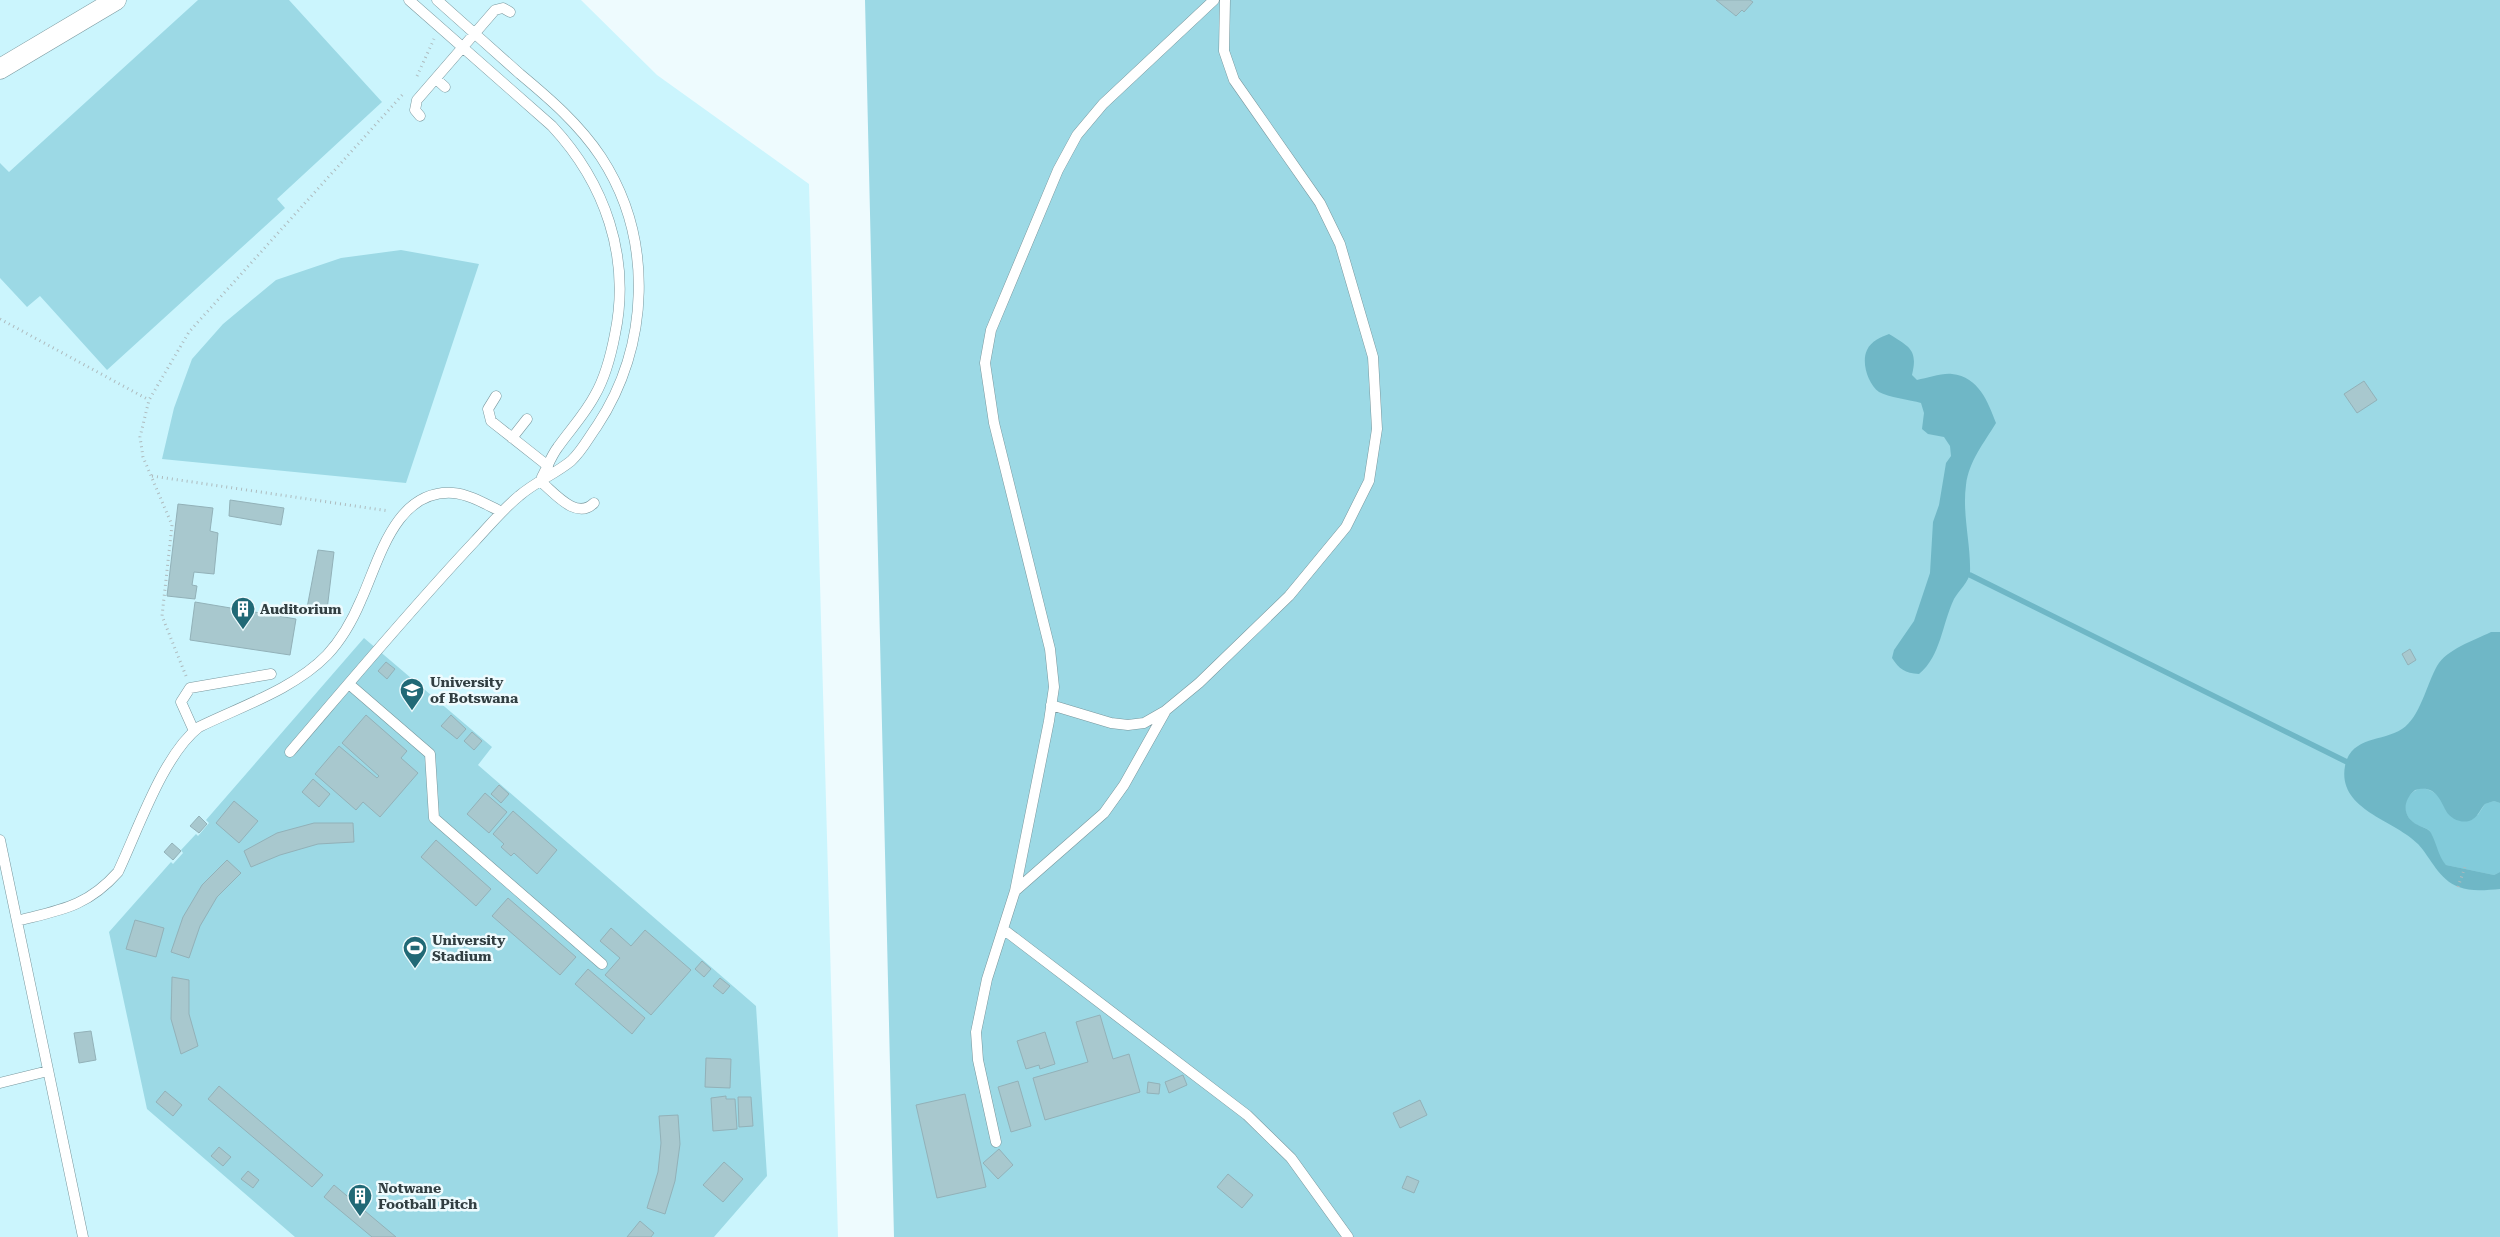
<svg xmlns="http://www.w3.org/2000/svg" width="2500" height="1237" font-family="'Roboto Serif',serif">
<rect width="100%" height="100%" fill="#eefbfe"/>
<!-- built -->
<path fill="#cbf5fd" d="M0,0H581L657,75L809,184L838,1237H0Z"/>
<!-- green -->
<path fill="#9cd9e5" d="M198,0H289L382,102L277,199L285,208L107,370L40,296L27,307L0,278V163L9,172Z
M865,0H2500V1237H894Z
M401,250L479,264L406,483L162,459L174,408L192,359L223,324L276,280L341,258Z
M364,638L492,747L478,765L756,1006L767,1176L714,1237H295L147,1109L109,932L171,862L173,864L183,853L181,850L196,834L198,836L209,823L206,820Z"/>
<!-- forest -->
<path fill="#82cbda" d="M2422,788C2436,791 2442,798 2446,811L2478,815L2485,804L2494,801L2500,803V872L2494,875L2446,865L2441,860L2429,830C2424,827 2418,826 2414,823C2399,811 2404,793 2422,788Z"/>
<!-- water -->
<path fill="#6fb7c6" d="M1889,334C1910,347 1918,350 1912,375L1917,380C1928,378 1941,373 1952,374C1979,377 1988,402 1996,423C1984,443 1969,461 1966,485C1962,514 1971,544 1970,573C1969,581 1958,592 1954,599C1942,624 1941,656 1919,674C1905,673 1899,669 1892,658L1894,650L1914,621L1930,573L1933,522L1939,505L1946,463L1951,456L1950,446L1944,437L1928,434L1922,429L1924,413L1921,403C1910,400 1888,397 1879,392C1868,384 1861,362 1867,350C1871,341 1881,337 1889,334Z
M2491,632H2500V803L2494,801L2485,804C2480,809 2479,815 2473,819C2465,825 2451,820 2446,811C2439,797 2434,785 2415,790C2402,801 2402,817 2418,825C2423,828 2428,828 2431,833C2437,844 2438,856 2446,865L2494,875L2500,872V889C2487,890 2471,892 2459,887C2439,880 2431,858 2418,844C2395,820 2337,810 2345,766C2351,736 2382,742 2402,729C2420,718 2427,683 2437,666C2447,649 2473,641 2491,632Z"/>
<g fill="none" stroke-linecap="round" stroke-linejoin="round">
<!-- stream -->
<path stroke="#6fb7c6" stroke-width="5.5" d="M1970,575L2347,762"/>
</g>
<!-- building -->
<path fill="#a8c8ce" stroke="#92b1b8" d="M1716,0H1750L1753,2L1744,12L1742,10L1736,16Z
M2364,381L2377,400L2357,413L2344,394Z
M230,500L284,508L281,525L229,516Z
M178,504L213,508L210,531L218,533L214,574L194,572L192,585L197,586L195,599L167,596Z
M318,550L334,552L327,610L307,608Z
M195,602L296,619L290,655L190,640Z
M2410,649L2416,660L2408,665L2402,654Z
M386,662L395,669L387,679L378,671Z
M366,715L407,751L401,758L418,773L380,817L363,802L356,810L315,774L339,746L377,778L379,776L342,743Z
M451,715L466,729L457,739L441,726Z
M472,732L482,741L474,750L464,741Z
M313,779L330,794L319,807L302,792Z
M499,785L509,794L501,803L491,794Z
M485,793L507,812L489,833L467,814Z
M234,801L258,821L239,843L216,823Z
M513,811L557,850L537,874L514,853L511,856L501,847L504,844L493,834Z
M199,816L207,824L199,833L190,826Z
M314,823H353L354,842L318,844L280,855L251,867L244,851L277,833Z
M436,840L491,889L476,906L421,857Z
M172,843L181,851L173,860L164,852Z
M227,860L241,873L217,897L200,926L189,958L171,952L183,917L202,885Z
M508,898L576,957L560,975L492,916Z
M135,920L164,928L156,957L126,949Z
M611,928L631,946L645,930L691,970L651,1015L605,975L620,958L600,941Z
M702,961L711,969L704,977L695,969Z
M588,969L645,1018L632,1034L575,984Z
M172,977L189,980V1014L198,1046L181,1054L171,1019Z
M720,978L730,986L723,994L713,986Z
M1100,1015L1113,1059L1129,1054L1140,1092L1045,1120L1033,1078L1088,1062L1076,1022Z
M91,1031L96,1060L79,1063L74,1033Z
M1045,1032L1055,1064L1040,1069L1039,1065L1026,1069L1017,1041Z
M706,1058L731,1059L730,1088L705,1087Z
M1183,1075L1187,1085L1169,1093L1165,1082Z
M1018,1081L1031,1126L1011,1132L998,1087Z
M1148,1082L1160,1084L1159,1094L1147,1093Z
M219,1086L323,1175L312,1187L208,1099Z
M165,1091L182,1105L173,1116L156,1102Z
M965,1094L986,1187L937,1198L916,1105Z
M726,1096V1099H735L737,1129L713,1131L711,1098Z
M738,1097H751L753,1126L739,1127Z
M1420,1100L1427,1115L1400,1128L1393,1113Z
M678,1115L680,1144L675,1181L665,1214L647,1208L658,1172L661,1143L659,1116Z
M219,1147L231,1157L223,1166L211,1156Z
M999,1149L1013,1165L998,1179L983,1163Z
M724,1162L743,1179L723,1202L703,1185Z
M248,1171L259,1180L253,1188L241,1179Z
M1228,1174L1253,1195L1242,1208L1217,1187Z
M1407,1176L1419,1181L1414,1193L1402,1188Z
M334,1185L396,1237H372L324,1197Z
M640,1221L654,1233L651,1237H627Z"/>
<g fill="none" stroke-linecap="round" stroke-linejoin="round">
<defs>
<path id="lane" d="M409,0L552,126C605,183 631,257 615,334C611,355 606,376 595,395C585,414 570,430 558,447C551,456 547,468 542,477
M436,79L445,87
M420,116L415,110L417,100L495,10L503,8L510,12
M496,396L488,409L491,421L548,466
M512,438L527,419
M540,481C554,492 576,521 594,503
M349,684L430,754L434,818L602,964
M1051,705L1111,723L1128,725L1144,723L1165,711L1199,683L1289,596L1346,527L1369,481L1377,429L1373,357L1340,244L1320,203L1234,80L1224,51L1225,0
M194,731L181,702L190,688L271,674
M290,752C351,681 411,609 475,541C489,526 503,509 519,496C535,482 555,474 571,461C582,451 589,437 597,426C650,346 654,238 601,157C579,124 550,99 520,74C492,49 465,25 437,0
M0,840L83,1237
M1015,891L1104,813L1124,785L1165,712
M17,921C60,910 87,907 118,872C138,830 163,755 199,727C242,706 294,689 327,655C342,639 353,619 361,600C379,561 395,489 453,493C469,494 487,505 502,512
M1003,929L1247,1115L1291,1158L1348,1237
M0,1083L48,1071
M996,1142L978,1060L976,1032L987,979L1015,891L1049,721L1054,687L1050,649L994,423L985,363L991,330L1058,170L1077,135L1103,104L1214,0"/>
<path id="street" d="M0,69L116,0"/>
</defs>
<!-- lane casing -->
<use href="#lane" stroke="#79979d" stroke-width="11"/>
<!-- street casing -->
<use href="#street" stroke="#79979d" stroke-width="21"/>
<!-- path -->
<path stroke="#aebbbe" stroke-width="3" stroke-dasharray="1 4" stroke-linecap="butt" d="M417,76L434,39
M0,319L149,400
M152,476L389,511
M186,676L162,616L172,525L143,457L140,437L149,400L189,332L404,93
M2458,887L2466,864"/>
<!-- lane -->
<use href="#lane" stroke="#fff" stroke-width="10"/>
<!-- street -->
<use href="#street" stroke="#fff" stroke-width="20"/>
</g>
<!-- icons -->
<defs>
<symbol id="building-pin" viewBox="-11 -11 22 30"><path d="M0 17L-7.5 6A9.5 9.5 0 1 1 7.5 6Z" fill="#216976" stroke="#eefbfe"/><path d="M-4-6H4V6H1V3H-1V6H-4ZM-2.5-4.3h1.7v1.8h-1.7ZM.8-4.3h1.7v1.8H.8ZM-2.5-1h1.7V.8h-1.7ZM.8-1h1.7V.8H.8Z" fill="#fff"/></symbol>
<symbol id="university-pin" viewBox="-11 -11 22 30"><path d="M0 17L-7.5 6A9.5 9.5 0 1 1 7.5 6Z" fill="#216976" stroke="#eefbfe"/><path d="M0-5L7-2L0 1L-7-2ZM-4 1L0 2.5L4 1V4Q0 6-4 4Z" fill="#fff"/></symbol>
<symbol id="stadium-pin" viewBox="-11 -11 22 30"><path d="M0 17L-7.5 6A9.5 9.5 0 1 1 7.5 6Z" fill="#216976" stroke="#eefbfe"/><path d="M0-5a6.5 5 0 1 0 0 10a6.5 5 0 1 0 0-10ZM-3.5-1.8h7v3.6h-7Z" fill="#fff"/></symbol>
</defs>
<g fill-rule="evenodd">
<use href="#building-pin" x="229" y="595" width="28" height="38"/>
<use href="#university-pin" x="398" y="676" width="28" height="38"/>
<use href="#stadium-pin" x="401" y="934" width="28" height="38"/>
<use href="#building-pin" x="346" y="1182" width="28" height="38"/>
</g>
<g text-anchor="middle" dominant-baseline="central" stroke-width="5" stroke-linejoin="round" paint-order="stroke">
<!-- poi labels -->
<g font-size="14" font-weight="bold" fill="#323f42" stroke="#eefbfe" text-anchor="start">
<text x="260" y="609">Auditorium</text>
<text x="430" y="682">University<tspan x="430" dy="16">of Botswana</tspan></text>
<text x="432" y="940">University<tspan x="432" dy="16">Stadium</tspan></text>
<text x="378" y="1188">Notwane<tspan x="378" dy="16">Football Pitch</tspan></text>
</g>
</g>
</svg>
